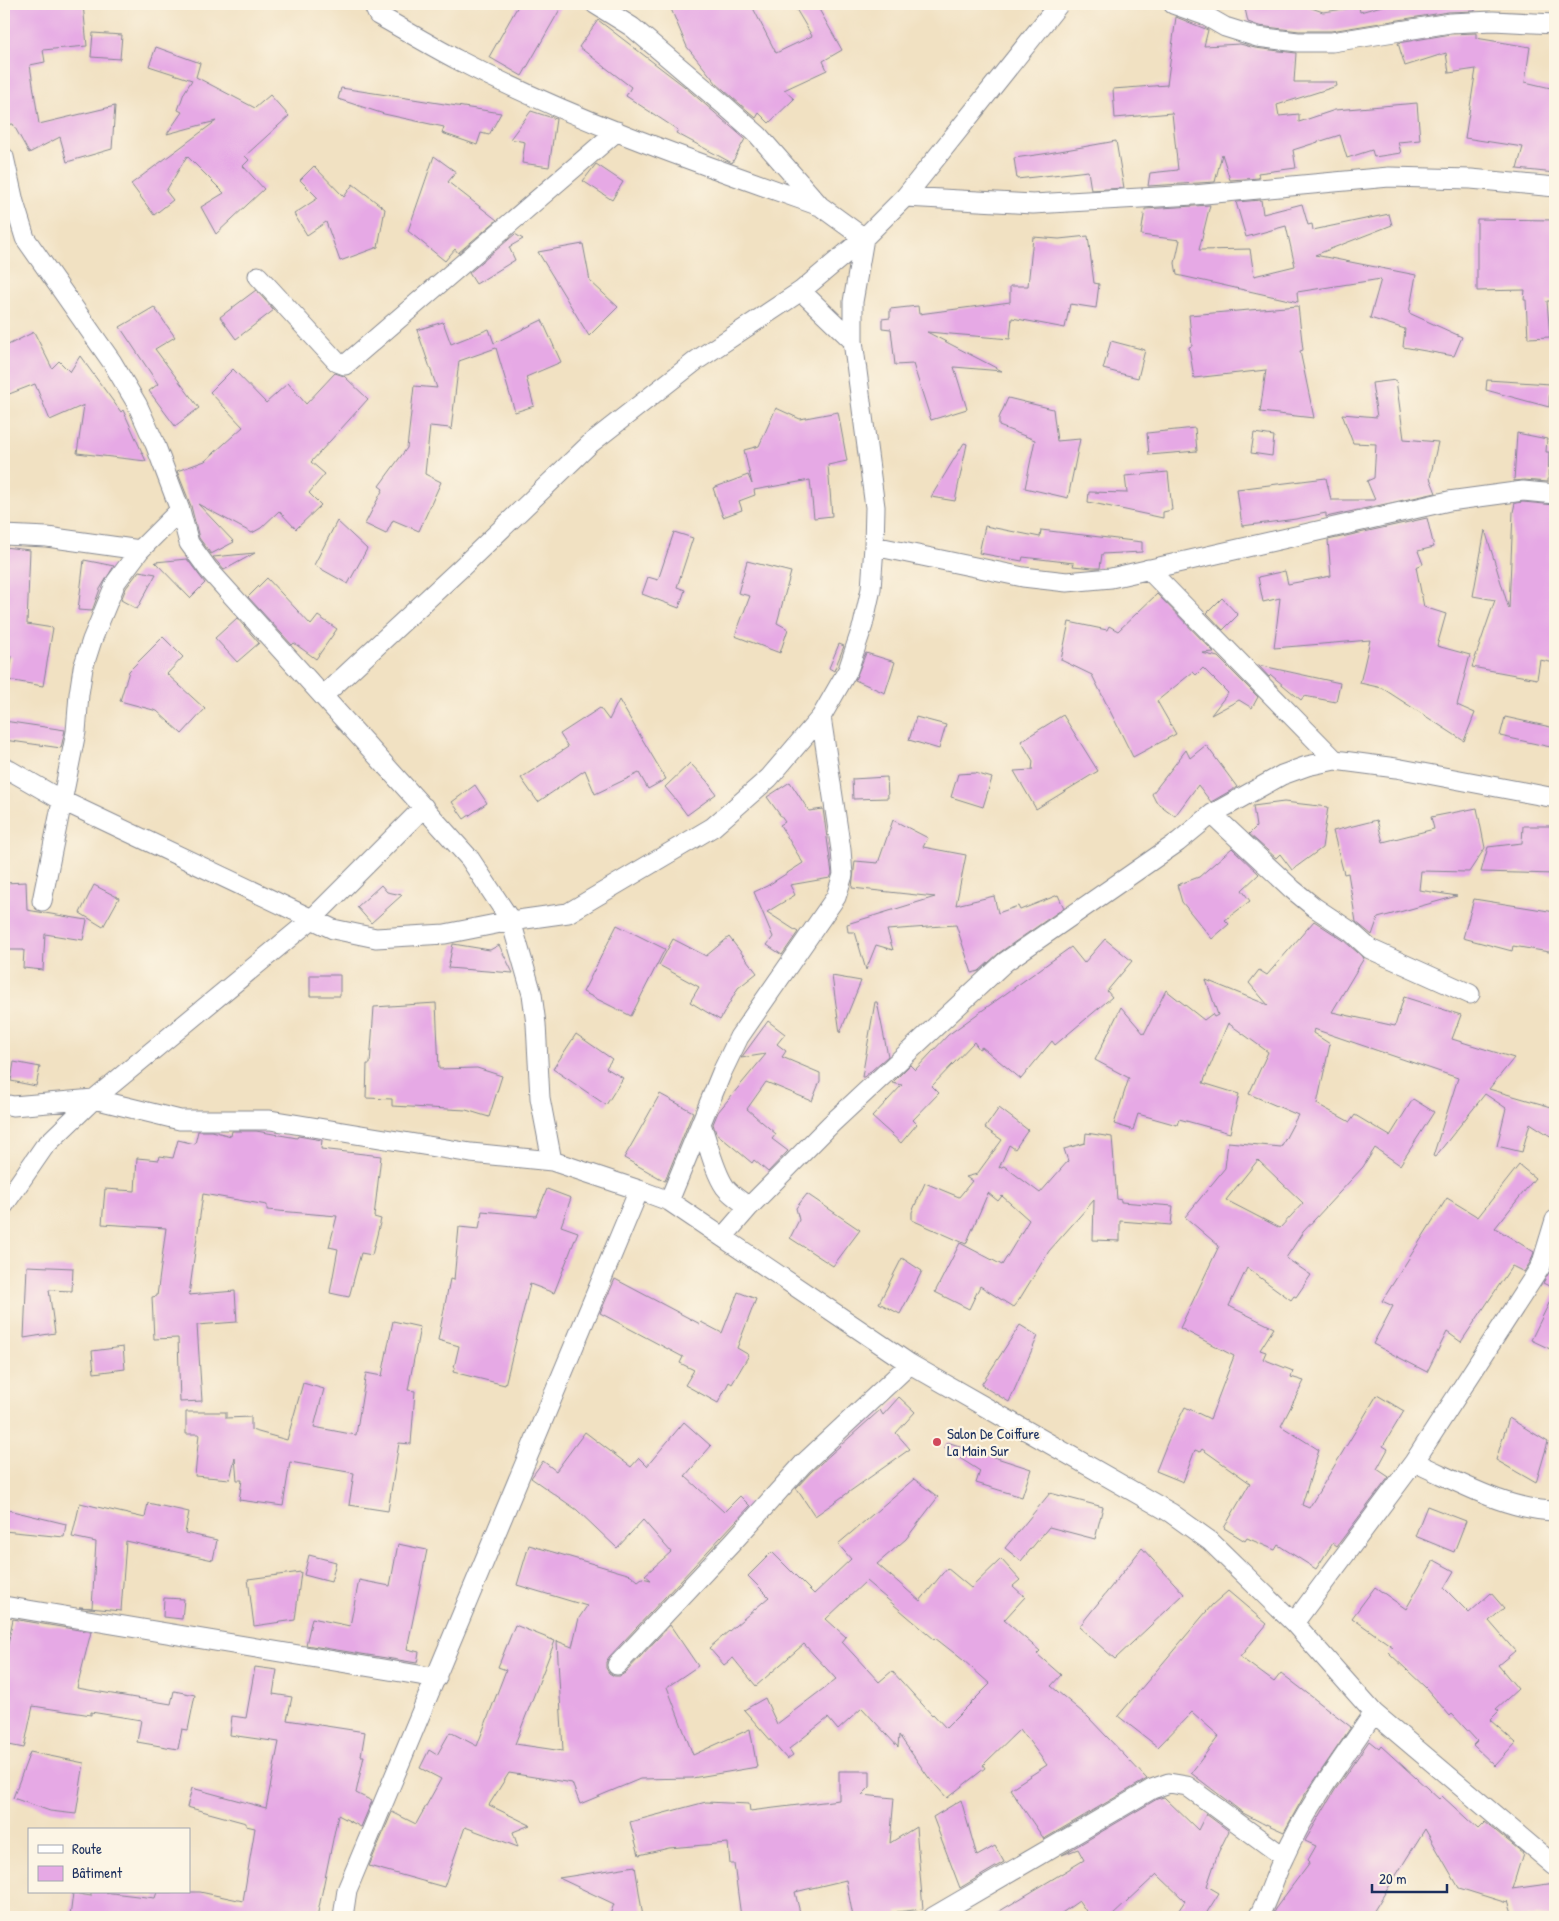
<svg xmlns="http://www.w3.org/2000/svg" width="1559" height="1921" font-family="'Patrick Hand',sans-serif">
<rect width="100%" height="100%" fill="#fcf5e5"/>
<filter id="ink" filterUnits="userSpaceOnUse"><feTurbulence type="fractalNoise" baseFrequency=".02" numOctaves="2"/><feDisplacementMap in="SourceGraphic" scale="10" xChannelSelector="R" yChannelSelector="G"/><feConvolveMatrix kernelMatrix="1 2 1 2 8 2 1 2 1" color-interpolation-filters="sRGB"/></filter>
<filter id="wash" filterUnits="userSpaceOnUse"><feTurbulence type="fractalNoise" baseFrequency=".0096" numOctaves="4" result="noise"/><feDisplacementMap in="SourceGraphic" scale="20" xChannelSelector="R" yChannelSelector="G"/><feGaussianBlur stdDeviation="1.12" result="paint"/><feColorMatrix in="noise" values="0 0 0 0 0 0 0 0 0 0 0 0 0 0 0 0 0 1.4 0 .05"/><feComposite in="paint" operator="in"/></filter>
<g filter="url(#wash)">
<rect width="100%" height="100%" fill="#f1e1c2"/>
<g id="blocks">
<!-- building -->
<path fill="#e6a9e5" fill-rule="evenodd" d="M21,4H83L87,46L43,50L45,62L30,65L39,124L115,106L112,149L67,162L60,137L29,153L13,124L4,125V6Z
M519,4H563L522,76L489,57Z
M669,4H751L776,53L812,36L793,4H816L842,50L823,61L827,70L784,90L794,99L769,123L759,113L756,118L717,84L687,47Z
M1244,4H1300L1323,12L1359,7L1360,12L1389,4V6L1411,4H1475V11L1448,12L1331,31H1299L1259,26L1248,22Z
M1176,17L1208,30L1204,46L1240,44L1255,48L1296,53L1294,82H1336L1337,86L1277,105L1279,116L1299,114V122L1335,110L1417,103L1420,140L1398,142L1401,153L1374,157L1372,150L1347,158L1340,135L1293,150L1296,168L1258,173L1259,178L1230,180L1222,154L1215,182L1148,186L1150,173L1178,170L1172,113L1115,118L1113,89L1167,85Z
M598,20L684,86L745,139L732,163L676,133L678,130L626,96L631,87L579,47Z
M93,33L122,35L120,59L91,57Z
M1476,33V38L1530,47L1525,82L1555,89V173L1517,169L1523,147L1465,138L1476,69L1449,73L1446,53L1405,66L1398,43L1451,34Z
M156,47L200,63L196,77L255,108L270,95L289,116L245,156L249,160L243,166L264,189L216,234L201,207L224,193L187,156L166,191L173,200L154,215L131,184L216,121L167,134L182,112L178,110L184,93L192,80L149,66Z
M341,88L413,99L501,113L489,135L481,133L477,145L442,133L444,127L384,114L338,99Z
M531,111L556,119L549,167L522,163L525,142L510,139Z
M1116,141L1124,188L1091,190L1088,171L1017,179L1014,158L1043,154Z
M434,156L456,172L448,182L497,220L458,253L455,249L445,261L408,231Z
M596,164L623,182L612,200L583,181Z
M314,166L344,197L353,184L385,209L378,247L340,261L326,222L307,235L294,214L318,198L300,180Z
M1261,200L1263,214L1302,204L1308,225L1312,224L1313,230L1389,214L1392,225L1315,255L1416,275L1409,313L1462,337L1454,356L1403,347L1405,329L1370,318L1381,279L1297,292L1298,302L1177,275L1175,263L1180,240L1141,235L1145,209L1210,205L1199,250L1250,249L1254,276L1295,266L1286,226L1246,237L1236,202Z
M1477,219L1555,220V301H1547L1550,337L1528,338L1526,300H1524L1525,290L1477,291Z
M515,234L523,239L509,247L515,260L476,284L469,273Z
M1088,236L1094,283L1099,284L1096,308L1070,304L1065,328L1012,318L1010,339L927,332L1002,371L954,367L967,409L931,420L913,364L895,365L891,329L882,328V319L890,318V309L918,306L919,314L1010,302V286H1028L1033,237L1059,239Z
M583,244L590,281L618,307L589,336L538,252Z
M256,290L274,310L236,339L220,317Z
M1298,306L1303,350L1300,351L1314,418L1260,412L1266,370L1194,378L1189,347L1192,346L1189,315Z
M154,307L175,337L155,349L199,408L175,426L149,391L158,384L120,327Z
M542,320L561,362L526,377L534,406L515,412L496,348L459,361L451,430L450,428L430,426L425,474L441,482L419,531L393,520L386,534L365,524L383,489L379,486L407,448L414,386L437,388L417,330L443,322L451,344L489,329L494,343Z
M34,332L52,368L59,361L70,372L80,356L121,412L123,410L146,461L77,453L84,405L50,420L35,384L4,396V347Z
M1111,341L1145,350L1138,378L1103,369Z
M233,369L266,403L288,383L306,404L335,373L344,376L368,399L311,462L325,474L309,493L321,505L296,529L279,511L261,528L252,533L198,504L234,542L211,554L199,538L191,506L177,471L205,461L243,427L210,392Z
M1396,380L1404,439L1438,442L1430,478L1436,493L1326,517V513L1296,519L1242,526L1237,489L1326,478L1331,500H1375L1367,481L1374,478L1376,444L1353,443L1342,414L1377,417L1372,383Z
M1487,380L1550,384L1549,407L1486,390Z
M1008,398L1053,409L1057,441L1080,439L1068,498L1025,488L1035,440L999,426V418Z
M776,408L800,419L838,412L847,461L828,465L832,516L814,518L810,480L754,490L755,495L739,501L742,510L723,517L713,488L748,475L752,484L744,450L759,446Z
M1195,428L1197,451L1149,455L1147,433Z
M1254,433L1274,436L1272,456L1251,453Z
M1517,433L1547,439L1546,452H1549L1548,482L1524,480L1514,481Z
M964,443L967,444L955,501L931,497Z
M1168,472L1172,510L1163,512V518L1088,502L1089,492L1127,493L1125,476Z
M1523,502L1555,505V663L1540,660L1537,679L1472,667L1495,600L1473,596L1485,530L1509,609L1513,512L1515,503Z
M1427,518L1434,547L1418,551L1423,564L1416,567L1424,607L1446,614L1437,646L1470,655L1457,705L1475,713L1464,741L1382,688L1360,683L1370,640L1274,648L1280,598L1263,602L1258,577L1285,571L1288,584L1331,576L1328,540Z
M337,521L367,549L348,584L314,565Z
M985,526L1040,537L1041,530L1142,542V552L1102,554L1100,568H1093L1073,566L1074,563L1023,557L1022,561L979,553Z
M674,532L693,538L677,587L685,590L679,608L642,594L648,577L658,580Z
M4,547L30,550L27,624L53,628L43,686L8,680L12,657H6L9,616L4,617Z
M255,553L224,570L213,557Z
M187,559L205,583L190,598L155,562Z
M84,560L114,566L100,589L92,611L78,610Z
M747,561L791,572L777,623L788,629L780,653L735,636L750,596L738,593Z
M139,571L156,574L137,609L121,600L126,588Z
M267,578L311,625L318,616L337,629L316,659L294,643L292,645L248,597Z
M1157,594L1214,652L1202,653L1218,657L1258,697L1252,708L1239,700L1211,715L1228,693L1203,668L1196,675L1193,672L1157,701L1176,734L1133,757L1092,675L1061,660L1069,622L1107,630L1109,626L1118,631Z
M1222,598L1238,615L1223,630L1207,613Z
M237,618L259,643L237,662L215,638Z
M163,637L183,657L167,674L205,709L182,734L157,711L120,701L129,671Z
M839,644L844,646L834,671L829,668Z
M866,653L895,662L885,693L855,680Z
M1258,665L1340,683L1336,702L1304,696L1301,700L1271,675L1269,677Z
M619,700L666,779L648,789L639,773L595,794L585,770L538,802L521,778L568,747L560,734L600,708L609,720Z
M1063,715L1098,771L1036,809L1014,771L1032,770L1033,761L1021,741Z
M916,717L946,725L939,749L909,740Z
M1505,717L1555,728V748L1500,736Z
M4,721L65,730L61,748L4,740Z
M1206,745L1237,787L1211,802L1198,785L1175,816L1156,802L1152,794L1186,750L1190,758Z
M690,763L707,781L716,794L687,815L676,800L665,787Z
M975,773L992,778L983,807L951,797L958,774Z
M887,777L888,798L853,799L852,779Z
M790,782L809,811L823,809L832,874L830,878L790,885L795,895L767,912L798,932L782,955L767,945L773,937L754,892L767,886L803,863L780,825L785,822L767,797Z
M475,785L487,803L464,819L452,802Z
M1284,802L1328,807L1322,848L1292,870L1280,854L1276,858L1249,834L1256,827L1253,806Z
M1477,808L1485,848L1469,872L1421,871L1419,890L1457,896L1378,918L1372,935L1356,922L1348,873L1344,874L1333,831L1377,820L1383,842L1434,829L1431,817Z
M893,820L928,838L923,847L966,855L956,905L994,896L998,913L1018,906L1020,910L1058,895L1064,908L999,953L979,971L972,973L956,925L887,930L893,950L876,945L866,970L855,932H848L847,924L935,897L852,888L855,861L878,863Z
M1523,826H1555V874L1481,872L1488,847L1522,843Z
M1232,848L1259,874L1242,890L1250,901L1225,920L1229,924L1212,939L1182,902L1177,885L1199,877Z
M26,882L27,910L87,920L83,940L45,934L43,970L23,968L24,950H4V883Z
M94,885L119,898L103,927L80,913Z
M381,885L387,892L402,895L371,923L357,907Z
M1474,899L1555,912V953L1513,946L1512,951L1463,938Z
M1314,921L1343,940L1364,958L1332,1012L1395,1026L1404,997L1461,1015L1452,1039L1514,1058L1489,1089L1555,1108V1139L1530,1123L1522,1152L1497,1146L1506,1108L1485,1094L1435,1157L1433,1156L1458,1078L1314,1029L1313,1033L1330,1044L1317,1104L1350,1122L1355,1115L1390,1136L1413,1099L1434,1112L1400,1165L1375,1148L1363,1167L1303,1232L1286,1258L1311,1275L1296,1297L1294,1296L1291,1300L1247,1268L1229,1306L1274,1328L1260,1350L1266,1352L1263,1359L1293,1371L1291,1377L1304,1381L1281,1426L1319,1450L1302,1505L1309,1508L1377,1395L1404,1411L1383,1446L1388,1449L1377,1469L1389,1477L1337,1546L1333,1543L1316,1569L1278,1545L1275,1550L1247,1538L1245,1541L1224,1528L1250,1483L1202,1449L1200,1452L1195,1450L1183,1482L1156,1471L1168,1441L1185,1407L1210,1419L1234,1356L1180,1328L1219,1246L1185,1217L1225,1168L1228,1142L1281,1147L1298,1115L1249,1094L1268,1052L1228,1023L1203,1083L1239,1094L1230,1133L1179,1119L1177,1125L1138,1114L1133,1130L1114,1124L1129,1078L1095,1060L1121,1007L1144,1034L1166,990L1204,1020L1212,1014L1214,1017L1218,1015L1206,980L1268,1005L1249,983L1259,970L1267,975ZM1258,1160L1303,1203L1280,1228L1226,1200Z
M617,925L665,949L631,1016L583,992Z
M729,937L757,973L738,988L720,1020L690,1002L699,987L659,965L673,939L706,956Z
M1105,939L1132,961L1107,991L1112,997L1055,1045L1052,1041L1021,1079L982,1047L979,1049L974,1042L932,1086L939,1093L913,1120L917,1124L901,1143L872,1117L902,1085L892,1083L910,1065L915,1070L948,1035L1071,947L1084,963Z
M453,944L490,950L499,945L513,973L448,968Z
M310,975H340V996H310Z
M832,976L861,981L840,1033Z
M875,1002H877L888,1056L864,1077H862Z
M436,1003L439,1069L477,1068L502,1076L489,1117L466,1110L392,1106V1099L366,1098L367,1064H370L374,1007Z
M768,1021L785,1034L777,1044L786,1051L782,1057L820,1073V1081L812,1101L766,1082L747,1109L776,1134L772,1139L788,1151L768,1172L754,1160L752,1163L716,1133L713,1124L718,1112L766,1054L741,1058Z
M576,1034L612,1059L606,1068L623,1078L606,1105L553,1069Z
M14,1062L40,1067L36,1086L11,1081Z
M660,1094L693,1112L665,1181L624,1158Z
M999,1108L1028,1130L1015,1149L1009,1145L999,1168L1004,1166L1040,1193L1068,1161L1064,1149L1085,1143L1086,1133L1112,1137L1117,1199L1121,1200V1202L1173,1206L1171,1225L1120,1221V1241L1093,1240L1094,1200L1049,1251L1019,1300L1013,1307L980,1286L969,1309L935,1292L960,1243L1002,1265L1029,1220L1002,1196L998,1201L988,1193L966,1244L912,1220V1212L925,1183L959,1197L972,1181L966,1177L977,1174L1002,1140L985,1128Z
M198,1131H212L231,1136L232,1131H256L297,1138L298,1136L322,1140L321,1149L381,1156L374,1217L381,1219L372,1255L361,1253L349,1297L330,1293L338,1249L329,1247L337,1216L267,1210V1205L203,1194L189,1295L235,1291L237,1322L197,1325L202,1401L180,1402L178,1338L154,1339L152,1297L157,1296L166,1228L102,1224L105,1189L135,1191L137,1158L159,1160L160,1156L173,1158L178,1140L195,1144Z
M1519,1165L1535,1178L1495,1228L1534,1252L1531,1261L1524,1272L1512,1266L1461,1342L1447,1332L1427,1372L1373,1344L1393,1306L1382,1301L1447,1198L1478,1217Z
M547,1189L571,1198L561,1226L578,1232L554,1293L530,1284L505,1385L453,1372L459,1346L438,1340L450,1279L454,1280L459,1227L479,1229L482,1211L536,1216Z
M807,1194L860,1230L833,1266L790,1238L799,1220L796,1208Z
M902,1258L922,1271L900,1314L879,1303Z
M1554,1263L1555,1264V1289L1543,1283Z
M27,1266L73,1268L72,1291L49,1290L55,1333L24,1338Z
M615,1279L700,1324L701,1322L722,1333L738,1292L756,1299L737,1348L749,1355L732,1384L729,1382L718,1403L685,1385L694,1370L680,1363L683,1357L600,1313Z
M1555,1291V1334L1550,1349L1531,1340Z
M393,1321L420,1327L408,1390L415,1391L411,1444L399,1443L388,1511L349,1505L354,1473L290,1462L283,1506L239,1500L242,1480H237L235,1458L230,1479L195,1476L199,1434H186V1412H226V1418L251,1417V1430L287,1440L303,1383L324,1389L314,1427L356,1435L366,1373L382,1376Z
M1020,1325L1038,1336L1009,1402L981,1385Z
M123,1347L125,1369L94,1373L92,1351Z
M899,1397L915,1412L896,1433L910,1449L815,1516L796,1488L811,1472L880,1410L883,1415Z
M1509,1418L1548,1442L1536,1483L1496,1460Z
M684,1422L711,1446L685,1476L724,1512L740,1496L750,1506L609,1657L606,1662V1668L609,1673L614,1676H620L625,1673L670,1625L698,1666L667,1687L693,1755L750,1729L757,1767L692,1778L640,1779L580,1804L572,1783L509,1773L489,1805L530,1825L513,1832L518,1847L465,1827L444,1887L369,1866L392,1812L416,1824L441,1779L420,1768L429,1750L437,1755L450,1732L477,1746L506,1670L498,1667L515,1625L555,1641L515,1744L563,1751L557,1641L572,1647L579,1618L587,1606L517,1585L529,1545L631,1575L638,1581L642,1578L651,1580L645,1575L671,1552L643,1520L617,1548L577,1510L531,1478L543,1461L556,1471L585,1432L631,1467L639,1458L647,1466Z
M947,1442L1031,1469L1022,1497L976,1483L980,1471L944,1448Z
M914,1479L938,1497L906,1539L877,1564L920,1601L947,1568L971,1588L1001,1559L1020,1580L1013,1586L1025,1597L1004,1620L1040,1651L1037,1654L1061,1675L1051,1686L1088,1717L1147,1779L1044,1839L1010,1789L1047,1765L1020,1729L983,1765L985,1768L947,1798L929,1778L899,1735L898,1747L862,1708L838,1730L828,1718L789,1749L793,1755L787,1759L744,1710L765,1698L777,1724L836,1679L804,1644L756,1686L733,1658L724,1665L709,1648L769,1597L748,1576L772,1552L814,1594L851,1559L838,1544ZM866,1581L934,1639L935,1638L963,1660L990,1684L946,1728L933,1714L932,1715L892,1671L879,1682L842,1642L846,1637L826,1619Z
M1050,1493L1103,1507L1095,1539L1049,1527L1021,1561L1005,1548Z
M80,1503L145,1518L148,1503L189,1512L185,1533L217,1540L213,1560L126,1541L121,1611L79,1607L92,1608L96,1542L72,1537Z
M1427,1506L1466,1521L1454,1552L1415,1536Z
M4,1509L66,1524L64,1537L4,1531Z
M398,1544L427,1550L407,1649L419,1652L417,1663L306,1645L312,1618L350,1626L359,1580L390,1586Z
M1142,1548L1184,1594L1115,1659L1079,1627Z
M309,1555L336,1562L331,1582L304,1575Z
M1434,1560L1454,1571L1444,1588L1469,1613L1491,1593L1504,1608L1489,1621L1515,1651L1498,1665L1518,1689L1496,1709L1499,1711L1490,1720L1516,1743L1495,1766L1473,1745L1477,1741L1452,1714L1450,1716L1426,1688L1388,1652L1393,1647L1352,1618L1375,1587L1406,1609Z
M301,1572L295,1620L254,1626L248,1579Z
M1228,1591L1267,1624L1240,1657L1274,1682L1281,1673L1351,1727L1304,1796L1284,1832L1266,1824V1825L1243,1813L1191,1773L1219,1736L1192,1712L1158,1747L1118,1716L1212,1605Z
M164,1598L184,1599L182,1619L163,1617Z
M13,1619L91,1632L77,1688L171,1704L174,1691L195,1695L188,1730L182,1729L178,1749L137,1742L141,1720L91,1712V1715L33,1706L24,1748L4,1744V1663Z
M255,1667L277,1670L273,1694L292,1697L287,1720L365,1732L361,1756H364L356,1793L372,1801L361,1827L338,1815L317,1917H70L73,1893L91,1896V1892H103L155,1898L157,1892H200L243,1901L255,1828L246,1826V1823L187,1807L192,1788L266,1808L279,1742L230,1735L232,1716L246,1718Z
M1369,1741L1379,1749L1381,1746L1439,1799L1442,1796L1478,1829L1485,1822L1523,1853L1512,1889L1555,1883V1917H1513L1508,1901L1507,1903L1459,1888L1425,1829L1370,1917H1271L1275,1909L1310,1862L1308,1860L1316,1846L1305,1841L1335,1790Z
M30,1752L84,1763L76,1814L50,1811L13,1798Z
M839,1771H870V1787L862,1795L894,1798L890,1843L916,1827L923,1909L897,1912L898,1917H853L846,1880L795,1892L801,1917H741L734,1864H730L728,1843L669,1848L639,1855L630,1822L706,1802L749,1804L750,1811L839,1800Z
M1164,1797L1198,1830L1206,1814L1229,1831L1218,1853L1207,1886L1219,1893L1204,1917H1174L1185,1901L1157,1874L1111,1917H1090L1079,1901L1056,1917H990L1084,1860L1078,1849L1062,1855L1157,1799Z
M961,1800L977,1856L995,1846L1004,1862L960,1888L933,1817Z
M635,1866L643,1917H609L614,1904L559,1878Z"/>
</g>
</g>
<g filter="url(#ink)">
<use href="#blocks" fill-opacity="0" stroke="#868890" stroke-width="1"/>
<g fill="none" stroke-linecap="round" stroke-linejoin="round">
<defs>
<path id="minor" d="M373,4L378,15C405,30 431,46 458,60C573,120 698,163 820,206
M595,4L632,27L724,105L758,135L820,206L864,238
M1173,4L1204,15L1225,27L1257,37L1298,42H1332L1450,23L1493,21L1555,24
M4,157L14,202L25,238L112,362L137,404L155,444L180,510L189,543L208,569L470,859L511,921L532,994L536,1024L540,1098L552,1161
M905,197L1033,204L1194,195L1389,177L1471,179L1555,187
M258,276L337,362L345,365L617,131
M801,291L853,341
M4,535L47,537L140,550
M874,546L1023,577L1067,582L1111,578L1449,501L1523,491L1555,494
M1148,569L1335,760
M324,695L462,567L591,443L697,360L801,291L864,238L905,197L1059,4
M4,767L63,801L333,929L376,938L445,934L511,921L568,913L713,827L769,778L821,717L848,670L863,625L871,589L874,546L875,507L853,341V302L864,238
M1212,814L1292,889L1314,907L1350,931L1370,949L1470,994
M42,901L76,732L79,694L83,668L92,640L116,582L140,550L180,510
M4,1104L13,1106L94,1099L180,1120H270L471,1153L552,1161L639,1190L669,1201L910,1364L1171,1513L1210,1541L1294,1623L1374,1713L1555,1866
M701,1124C708,1143 714,1171 725,1187C731,1195 741,1201 749,1207
M669,1201L722,1072L739,1037L836,897L843,875L841,850L821,717
M4,1205L44,1147L94,1099L312,919L424,807
M723,1237L749,1207L831,1124L1005,962L1178,842L1212,814L1282,775L1307,766L1335,760L1396,768L1555,798
M1414,1462C1459,1482 1506,1510 1555,1511
M4,1606L437,1678
M1294,1623L1414,1462L1541,1266L1555,1220
M617,1665L732,1543L803,1464L910,1364
M343,1917L347,1890L639,1190
M933,1917L1152,1789L1169,1783L1187,1786L1284,1857
M1258,1917C1269,1898 1274,1877 1284,1857C1306,1808 1343,1758 1374,1713"/>
</defs>
<!-- minor casing -->
<use href="#minor" stroke="#868890" stroke-width="21"/>
<!-- minor -->
<use href="#minor" stroke="#fff" stroke-width="19"/>
</g>
</g>
<!-- markers -->
<circle fill="#d1495b" stroke="#fcf5e5" stroke-width="2" cx="937" cy="1442" r="5"/>
<g text-anchor="middle" dominant-baseline="central" stroke-width="4.5" stroke-linejoin="round" paint-order="stroke">
<!-- poi labels -->
<g font-size="15" fill="#1b2f5e" stroke="#fcf5e5" text-anchor="start">
<text x="947" y="1433">Salon De Coiffure<tspan x="947" dy="17">La Main Sur</tspan></text>
</g>
</g>
<!-- margin -->
<rect width="1559" height="1921" fill="none" stroke="#fcf5e5" stroke-width="20"/>
<!-- legend -->
<rect x="28" y="1828" width="162" height="65" fill="#fcf5e5" stroke="#a2a6af"/>
<rect x="38" y="1845" width="25" height="8" fill="#ffffff" stroke="#a2a6af"/>
<text x="72" y="1854" font-size="15" fill="#1b2f5e">Route</text>
<rect x="38" y="1866" width="25" height="15" fill="#e6a9e5" stroke="#a2a6af"/>
<text x="72" y="1878" font-size="15" fill="#1b2f5e">Bâtiment</text>
<!-- scale -->
<path d="M1372 1884v8h75v-8" fill="none" stroke="#1b2f5e" stroke-width="2.5"/>
<text x="1379" y="1884" font-size="15" fill="#1b2f5e" stroke="#fcf5e5" stroke-width="4" paint-order="stroke">20 m</text>
</svg>
